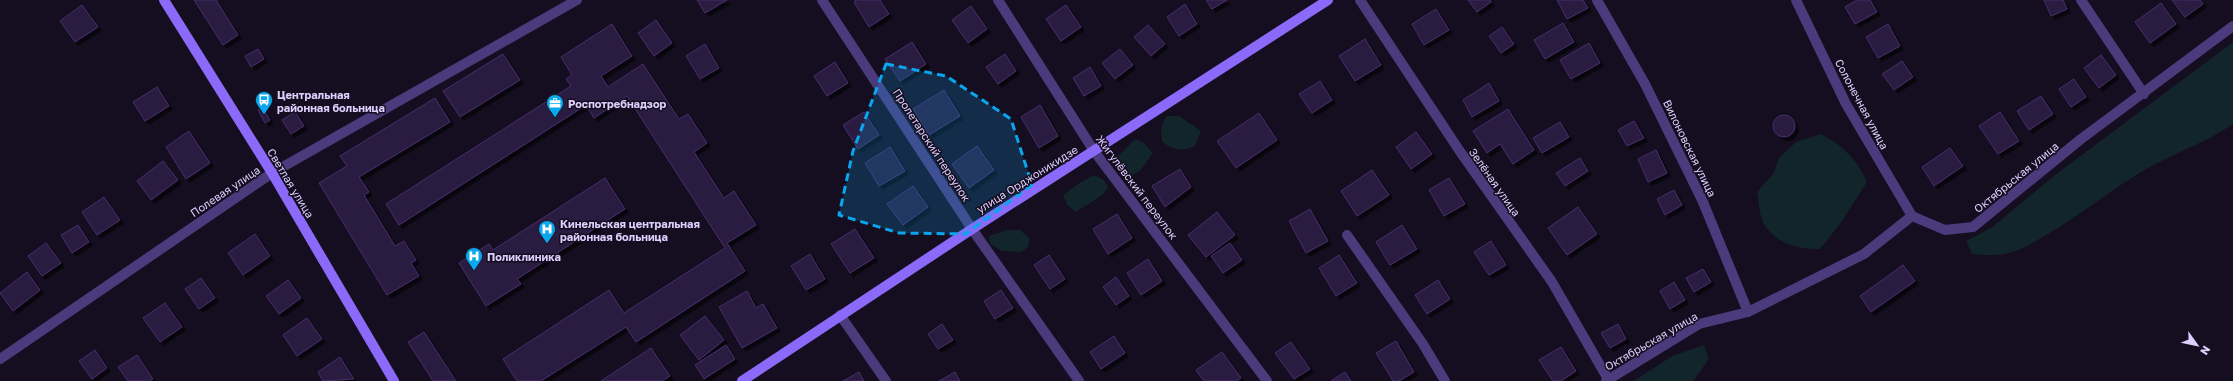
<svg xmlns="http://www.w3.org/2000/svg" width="2233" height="381" font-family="'Golos Text',sans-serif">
<defs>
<filter id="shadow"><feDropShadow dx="3.5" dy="3.5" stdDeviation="0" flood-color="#0009"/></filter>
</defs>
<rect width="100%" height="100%" fill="#150e20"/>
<!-- green -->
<path fill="#11252a" d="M2233,42V124C2204,144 2171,154 2141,172C2102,196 2065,227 2023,248C2007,256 1990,256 1972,254L1966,241L1991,228L2055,175Z
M1166,116H1179L1201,131L1195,146C1181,152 1174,150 1162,142L1161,129Z
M1821,134C1844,147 1856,158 1867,182L1840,224L1820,249C1798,249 1779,245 1765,226C1759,218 1759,201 1757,192L1773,174L1779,158L1796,142Z
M1135,139L1143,142L1153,153L1140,171L1129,177L1119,166L1116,158Z
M1094,175L1104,180L1108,187L1104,194L1076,212L1067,205L1063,195L1078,184Z
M1007,230H1020L1030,239L1028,247L1021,252L1002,251L990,244L989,236Z
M1704,345L1709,359L1693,381H1634L1672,356Z"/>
<!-- building -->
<path fill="#2a1b40" stroke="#472e6b" filter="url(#shadow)" d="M194,0H216L238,35L223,45Z
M697,0H727L705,13Z
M856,0H880L889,14L869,27L854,2Z
M1206,0H1227L1212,9Z
M1468,0H1490L1491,2L1477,12Z
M1557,0H1583L1588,8L1567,19Z
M1857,0H1870L1877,12L1855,24L1845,7Z
M2044,0H2063L2067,9L2051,16Z
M2172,0H2200L2203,4L2185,17Z
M2161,3L2176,24L2150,43L2135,22Z
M1185,4L1197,24L1179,36L1167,17Z
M82,5L98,27L75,42L60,21Z
M1066,5L1081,27L1061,41L1046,19Z
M971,6L987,29L968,43L952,20Z
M1436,9L1449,30L1424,45L1412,24Z
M656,20L672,43L654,56L638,33Z
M1563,23L1574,42L1545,59L1534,40Z
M612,24L632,56L601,76L608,87L643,64L679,119L688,114L707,143L694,152L724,198L734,191L756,225L727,243L745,271L636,342L626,327L541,381H517L503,359L609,290L624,313L725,248L627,96L594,118L586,105L399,225L386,204L571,86L566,79L572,75L561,57Z
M1888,24L1900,46L1878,58L1866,37Z
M1148,25L1165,44L1151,56L1134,37Z
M1502,27L1514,44L1501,53L1489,36Z
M1365,39L1381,65L1355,81L1339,56Z
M912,42L926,64L900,81L885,59Z
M1589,43L1600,63L1571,79L1560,60Z
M705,44L719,68L700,79L686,56Z
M258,49L264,59L251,67L245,56Z
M1120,49L1133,65L1115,79L1102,63Z
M503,54L520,80L460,117L443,91Z
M1005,54L1016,71L998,84L986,67Z
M2101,55L2116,75L2099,88L2084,68Z
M1902,61L1913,77L1894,90L1882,74Z
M835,62L848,83L827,96L814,76Z
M1090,67L1101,86L1084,96L1073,78Z
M2074,79L2086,97L2071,107L2059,89Z
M1320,81L1332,100L1312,113L1299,94Z
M1489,83L1499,101L1472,117L1463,100Z
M157,87L169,106L145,121L133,102Z
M944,90L960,116L929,135L913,109Z
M2041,96L2053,114L2029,130L2017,111Z
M435,98L450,122L359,177L369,192L364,195L395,246L404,241L416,260L411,263L419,276L387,295L319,183L347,166L340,156Z
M1040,105L1058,136L1039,148L1021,117Z
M262,107L270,120L265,123L258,110Z
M1508,109L1534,150L1513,164L1500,144L1487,153L1473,131Z
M295,112L304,126L291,134L282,120Z
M864,112L879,135L858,149L843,125Z
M2000,112L2019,141L1998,154L1979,126Z
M1259,113L1277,140L1236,168L1217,141Z
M1773 126a11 11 0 1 1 22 0a11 11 0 1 1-22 0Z
M1634,121L1644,138L1627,146L1618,130Z
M1560,122L1569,137L1542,153L1533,138Z
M189,131L210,163L186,179L166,147Z
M1416,132L1432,154L1411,169L1396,147Z
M977,146L994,170L969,188L952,164Z
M890,147L905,171L879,186L865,163Z
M1950,148L1963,166L1934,186L1922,167Z
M1656,150L1667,173L1648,182L1638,159Z
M1580,158L1588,171L1565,186L1556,173Z
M163,161L178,180L151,200L137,181Z
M1180,169L1191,187L1165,207L1152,186Z
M1372,170L1389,195L1357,216L1341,191Z
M605,178L625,209L517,279L521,284L486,306L459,263L489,244L493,250Z
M1449,178L1465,204L1444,216L1429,190Z
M913,186L928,207L903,225L887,204Z
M1674,190L1682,205L1665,215L1657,199Z
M104,197L120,220L97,235L82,212Z
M1578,207L1597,234L1567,255L1548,228Z
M1310,209L1328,241L1306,253L1289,221Z
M1217,212L1235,235L1206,257L1188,235Z
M1117,214L1132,238L1108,254L1093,229Z
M78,225L89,242L72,253L61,235Z
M1402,225L1417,249L1390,265L1376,242Z
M855,229L874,258L850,273L831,244Z
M255,234L270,256L243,275L228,253Z
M1491,241L1506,265L1489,275L1474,252Z
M46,243L61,263L42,276L28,256Z
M1230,243L1242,260L1223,273L1211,256Z
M810,254L825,279L806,290L791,266Z
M1049,255L1065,279L1050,289L1034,265Z
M1339,255L1357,283L1336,296L1319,268Z
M1148,259L1162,281L1141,295L1127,273Z
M1903,265L1915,281L1871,312L1860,296Z
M1703,269L1711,282L1694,292L1686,278Z
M27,272L40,290L13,311L0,293Z
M1116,277L1129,296L1116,305L1103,287Z
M201,278L215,298L199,309L185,289Z
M288,280L301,298L279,314L266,296Z
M1438,280L1450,299L1427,314L1415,295Z
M1674,282L1685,300L1670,309L1660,291Z
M1001,290L1013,308L995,319L984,301Z
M747,291L756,308L763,304L777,328L742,348L719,307Z
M165,303L182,327L160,342L143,318Z
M705,316L724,340L699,360L680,335Z
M307,318L322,339L297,356L283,335Z
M942,324L953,340L938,349L928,334Z
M1618,324L1626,339L1610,348L1601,333Z
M424,332L456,381H433L408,342Z
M1114,336L1125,353L1101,369L1090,352Z
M1396,341L1414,372L1399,381H1393L1376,353Z
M1291,342L1310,369L1294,379L1275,353Z
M726,345L735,359L704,379L695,365Z
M1561,347L1576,371L1561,381H1553L1539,360Z
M651,348L670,376L662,381H601Z
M95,350L107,368L92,379L79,361Z
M1222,352L1241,378L1237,381H1204L1196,370Z
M137,355L153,379L149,381H128L118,367Z
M340,357L354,379L323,381L318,372Z
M859,372L864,381H843Z
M955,372L960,381H939Z
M1345,372L1351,381H1331Z"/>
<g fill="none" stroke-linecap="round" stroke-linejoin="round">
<!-- street -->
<path stroke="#4b3b7d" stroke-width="10" d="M822,0L972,229L1079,381
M998,0L1094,151L1267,381
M1360,0L1459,150L1552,282L1608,379
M1597,0L1645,84L1703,202L1748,312
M1796,0L1846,104L1912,216
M2081,0L2144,94
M1347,235L1423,344L1445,381
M840,315L886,381
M0,359L272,173L577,0
M1606,381L1699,324L1748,312L1864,254L1912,216L1945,230L1973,227L2081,139L2233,26"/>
<!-- secondary -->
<path stroke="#8c6af9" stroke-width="10" d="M164,0L272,173L394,381
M742,381L972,229L1328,0"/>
</g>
<!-- marked area -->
<path fill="#0aa6ee" fill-opacity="0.2" stroke="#0aa6ee" stroke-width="3" stroke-dasharray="8 5" stroke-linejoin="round" d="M886,64L946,76L1011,119L1032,185L966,234L899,233L839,215L853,151Z"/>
<!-- icons -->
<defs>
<symbol id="bus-pin" viewBox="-11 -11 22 30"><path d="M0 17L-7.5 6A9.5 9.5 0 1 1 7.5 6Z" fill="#0aa6ee" stroke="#150e20"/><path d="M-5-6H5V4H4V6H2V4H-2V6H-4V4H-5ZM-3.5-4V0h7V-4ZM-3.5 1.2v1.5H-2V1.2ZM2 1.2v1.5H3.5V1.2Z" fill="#fff"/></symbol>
<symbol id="office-pin" viewBox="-11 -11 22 30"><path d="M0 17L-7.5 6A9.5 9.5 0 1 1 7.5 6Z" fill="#0aa6ee" stroke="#150e20"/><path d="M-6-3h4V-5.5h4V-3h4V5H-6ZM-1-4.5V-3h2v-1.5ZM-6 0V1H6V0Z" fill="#fff"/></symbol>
<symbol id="hospital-pin" viewBox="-11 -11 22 30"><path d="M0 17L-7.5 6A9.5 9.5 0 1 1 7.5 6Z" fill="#0aa6ee" stroke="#150e20"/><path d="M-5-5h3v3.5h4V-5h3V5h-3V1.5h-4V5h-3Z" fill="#fff"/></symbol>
</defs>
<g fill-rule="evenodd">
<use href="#bus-pin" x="254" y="90" width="20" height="27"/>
<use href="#office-pin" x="545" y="93" width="20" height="27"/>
<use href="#hospital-pin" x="537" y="219" width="20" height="27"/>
<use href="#hospital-pin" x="464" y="246" width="20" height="27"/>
</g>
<g text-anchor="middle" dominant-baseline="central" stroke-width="3" stroke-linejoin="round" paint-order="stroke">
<!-- poi labels -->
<g font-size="11" font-weight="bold" fill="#decffd" stroke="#150e20" text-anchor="start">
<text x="277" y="94">Центральная<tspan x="277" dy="13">районная больница</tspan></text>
<text x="568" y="103">Роспотребнадзор</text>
<text x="560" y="223">Кинельская центральная<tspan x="560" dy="13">районная больница</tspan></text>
<text x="487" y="256">Поликлиника</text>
</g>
<!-- street labels -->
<g font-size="11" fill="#decffd" stroke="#150e20">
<text transform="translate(1862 104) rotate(62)">Солонечная улица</text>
<text transform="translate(932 145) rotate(57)">Пролетарский переулок</text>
<text transform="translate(1690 148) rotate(64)">Вилоновская улица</text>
<text transform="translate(2016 177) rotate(-39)">Октябрьская улица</text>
<text transform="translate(1027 179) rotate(-32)">улица Орджоникидзе</text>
<text transform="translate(1495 182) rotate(55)">Зелёная улица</text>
<text transform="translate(291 183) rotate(59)">Светлая улица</text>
<text transform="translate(1137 187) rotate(53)">Жигулёвский переулок</text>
<text transform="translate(225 191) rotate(-34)">Полевая улица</text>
<text transform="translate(1651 341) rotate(-30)">Октябрьская улица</text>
</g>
</g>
<!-- north arrow -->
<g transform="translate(2197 345) rotate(123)" stroke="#150e20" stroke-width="3" paint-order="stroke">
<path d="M0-3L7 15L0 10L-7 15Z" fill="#decffd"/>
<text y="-6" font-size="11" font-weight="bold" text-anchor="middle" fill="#decffd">N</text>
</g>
</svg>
